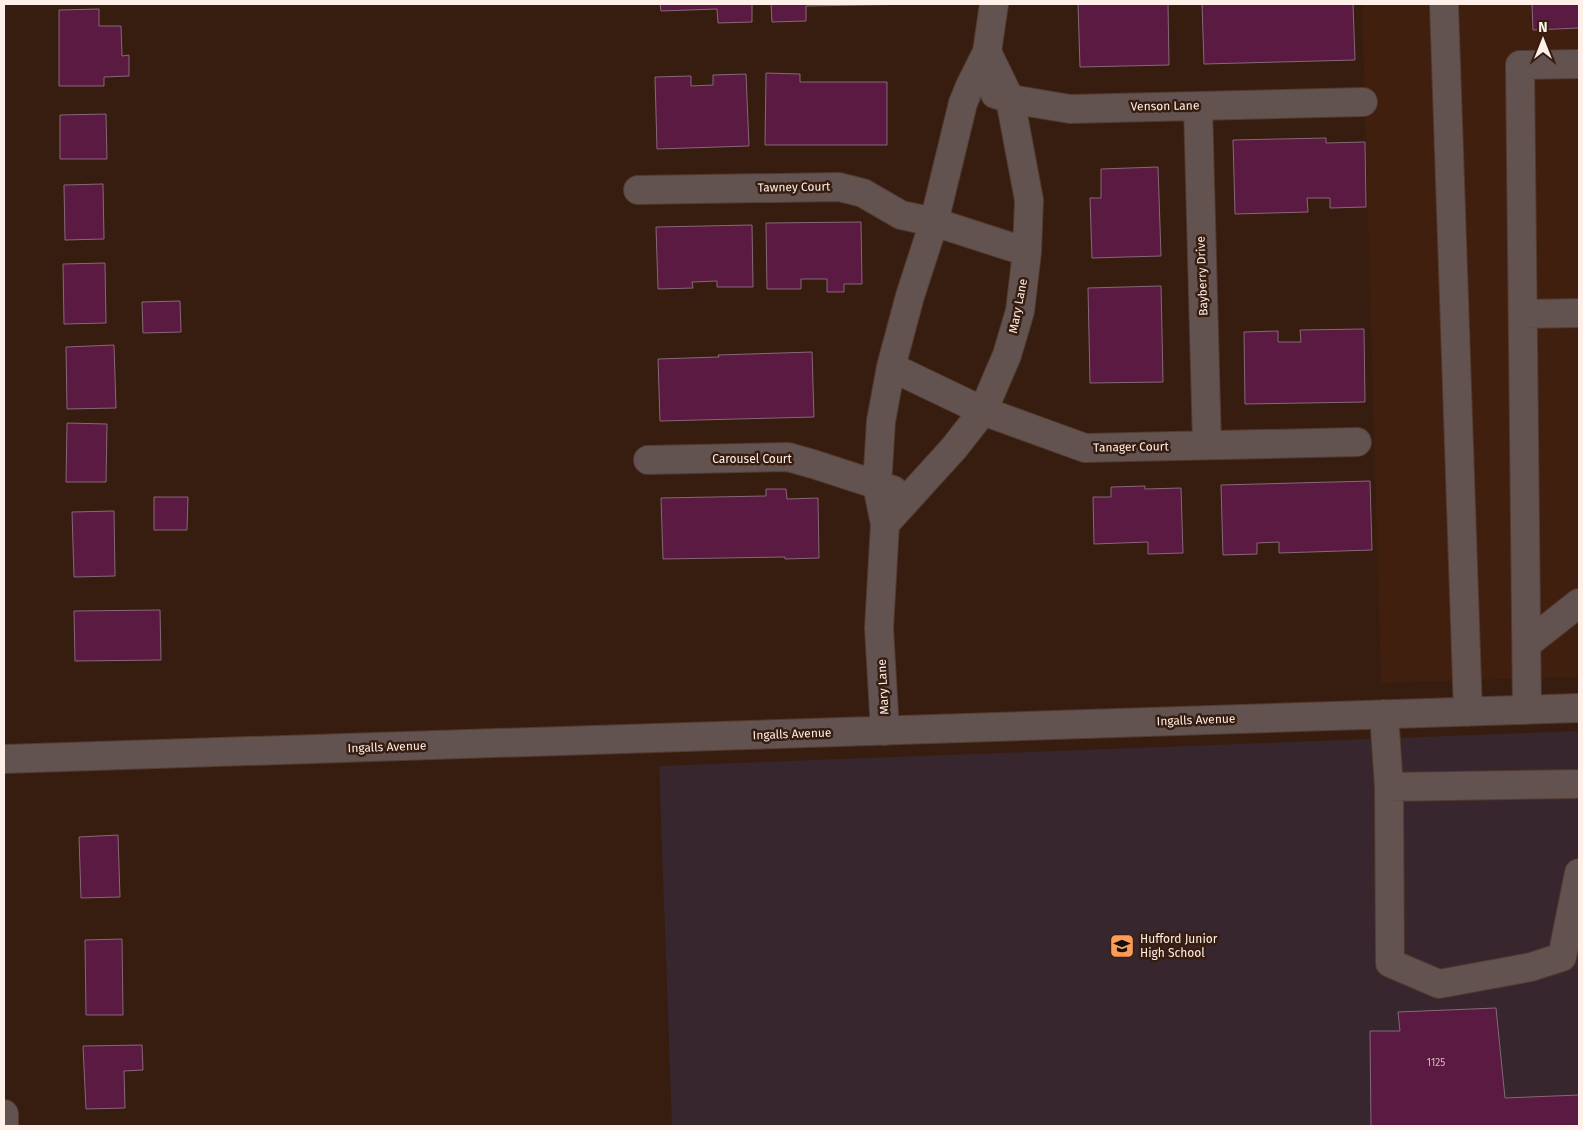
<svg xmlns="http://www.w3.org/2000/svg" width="1583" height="1130" font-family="'Fira Sans',sans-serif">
<rect width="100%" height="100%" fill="#371d10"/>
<!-- built -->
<path fill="#401f0f" d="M1362,4H1579V677L1381,683Z"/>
<!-- education -->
<path fill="#37262e" d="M1579,731V1126H672L659,766Z"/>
<!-- building -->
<path fill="#5a1a41" stroke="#876778" d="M660,4H752V22L718,23L717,9L661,11Z
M771,4H920L806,6V21L772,22Z
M1078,4H1168L1169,65L1080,67Z
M1202,4H1353L1355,60L1204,64Z
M1532,4H1579V28L1533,30Z
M99,9V26H121L122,56L129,55V76L104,77V86H59V10Z
M766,73L800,74V82H887V145H765Z
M746,74L749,146L657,149L655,77L691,76V86L713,85V75Z
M106,114L107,159H60V115Z
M1326,138V143L1365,142L1366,207L1330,208V198H1307L1308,212L1235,214L1233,140Z
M1158,167L1161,256L1092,258L1090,198H1101V169Z
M103,184L104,239L65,240L64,185Z
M861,222L862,284H844V292H827V279H801V289H767L766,223Z
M752,225L753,287H717V281L692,282L693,288L658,289L656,227Z
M105,263L106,323L64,324L63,264Z
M1161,286L1163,382L1090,383L1088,288Z
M180,301L181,332L143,333L142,302Z
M1364,329L1365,402L1245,404L1244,332L1278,331V342H1301L1300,330Z
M114,345L116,408L67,409L66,347Z
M812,352L814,417L660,421L658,359L719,357L718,355Z
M67,423L107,424L106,482H66Z
M1370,481L1372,550L1279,553V542L1257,543V554L1223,555L1221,485Z
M1145,486V489L1181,488L1183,553L1148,554V542L1094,544L1093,497H1111V487Z
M766,489H786L787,499L818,498L819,558L785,559V557L663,559L661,498L766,496Z
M154,497H188L187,530H154Z
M114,511L115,576L74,577L72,512Z
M160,610L161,660L75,661L74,611Z
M118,835L120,897L81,898L79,837Z
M122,939L123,1015H86L85,940Z
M1496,1008L1505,1098L1579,1095V1126H1371L1370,1031H1400L1398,1012Z
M142,1045L143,1070L124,1071L125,1108L86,1109L83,1046Z"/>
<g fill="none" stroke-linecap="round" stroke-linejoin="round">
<defs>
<path id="minor" d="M1444,4L1468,712
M987,52L994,4
M995,94L1010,99L1070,109L1363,102
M1198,106L1207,445
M638,190L839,187L863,193L901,215L934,222L1027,252
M1523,314L1579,313
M891,367L983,411L1085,448L1357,442
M648,460L788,457L813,464L893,490
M885,524L954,448L983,411L1007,355L1020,311L1027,252L1029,200L1010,99L987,52L970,86L963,103L934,222L910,296L891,367L881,421L877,485L885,524L879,628L885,731
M1527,644L1579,603
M1527,710L1520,65L1579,64
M1384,714L1389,787
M4,759L1579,708
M1579,784L1389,787L1390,963L1439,984L1531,967L1562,957L1579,873
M4,1114V1126"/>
</defs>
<!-- minor casing -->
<use href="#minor" stroke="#533a2e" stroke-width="30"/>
<!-- minor -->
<use href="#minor" stroke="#625250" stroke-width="28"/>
</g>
<!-- icons -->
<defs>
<symbol id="school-square" viewBox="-11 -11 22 22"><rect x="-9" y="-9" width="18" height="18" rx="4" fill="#fd9c56" stroke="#371d10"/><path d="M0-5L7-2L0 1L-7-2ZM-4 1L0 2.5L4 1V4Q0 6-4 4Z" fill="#111"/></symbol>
</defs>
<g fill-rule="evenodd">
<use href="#school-square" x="1108" y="932" width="28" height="28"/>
</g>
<g text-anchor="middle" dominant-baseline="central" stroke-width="5" stroke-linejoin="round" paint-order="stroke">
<!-- number labels -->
<g font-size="10" fill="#d5babe">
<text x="1436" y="1063">1125</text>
</g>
<!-- street labels -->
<g font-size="12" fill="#feefe8" stroke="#371d10">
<text transform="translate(1165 106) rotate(-1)">Venson Lane</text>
<text transform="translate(794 187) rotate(-1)">Tawney Court</text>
<text transform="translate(1202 276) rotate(-92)">Bayberry Drive</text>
<text transform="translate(1018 306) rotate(-79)">Mary Lane</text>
<text transform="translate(1131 447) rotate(-1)">Tanager Court</text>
<text x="752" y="459">Carousel Court</text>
<text transform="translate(883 687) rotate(-93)">Mary Lane</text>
<text transform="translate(1196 720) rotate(-2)">Ingalls Avenue</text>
<text transform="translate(792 734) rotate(-2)">Ingalls Avenue</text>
<text transform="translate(387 747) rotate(-2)">Ingalls Avenue</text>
</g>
<!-- poi labels -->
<g font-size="12" fill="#feefe8" stroke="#371d10" text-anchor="start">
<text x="1140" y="939">Hufford Junior<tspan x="1140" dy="14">High School</tspan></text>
</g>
</g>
<!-- border -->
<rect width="1583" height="1130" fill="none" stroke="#feefe8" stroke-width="10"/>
<!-- north arrow -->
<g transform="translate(1543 40)" stroke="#371d10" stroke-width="4" paint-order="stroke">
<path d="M0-4L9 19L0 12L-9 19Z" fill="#feefe8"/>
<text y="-8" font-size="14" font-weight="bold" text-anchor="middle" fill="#feefe8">N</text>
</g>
</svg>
